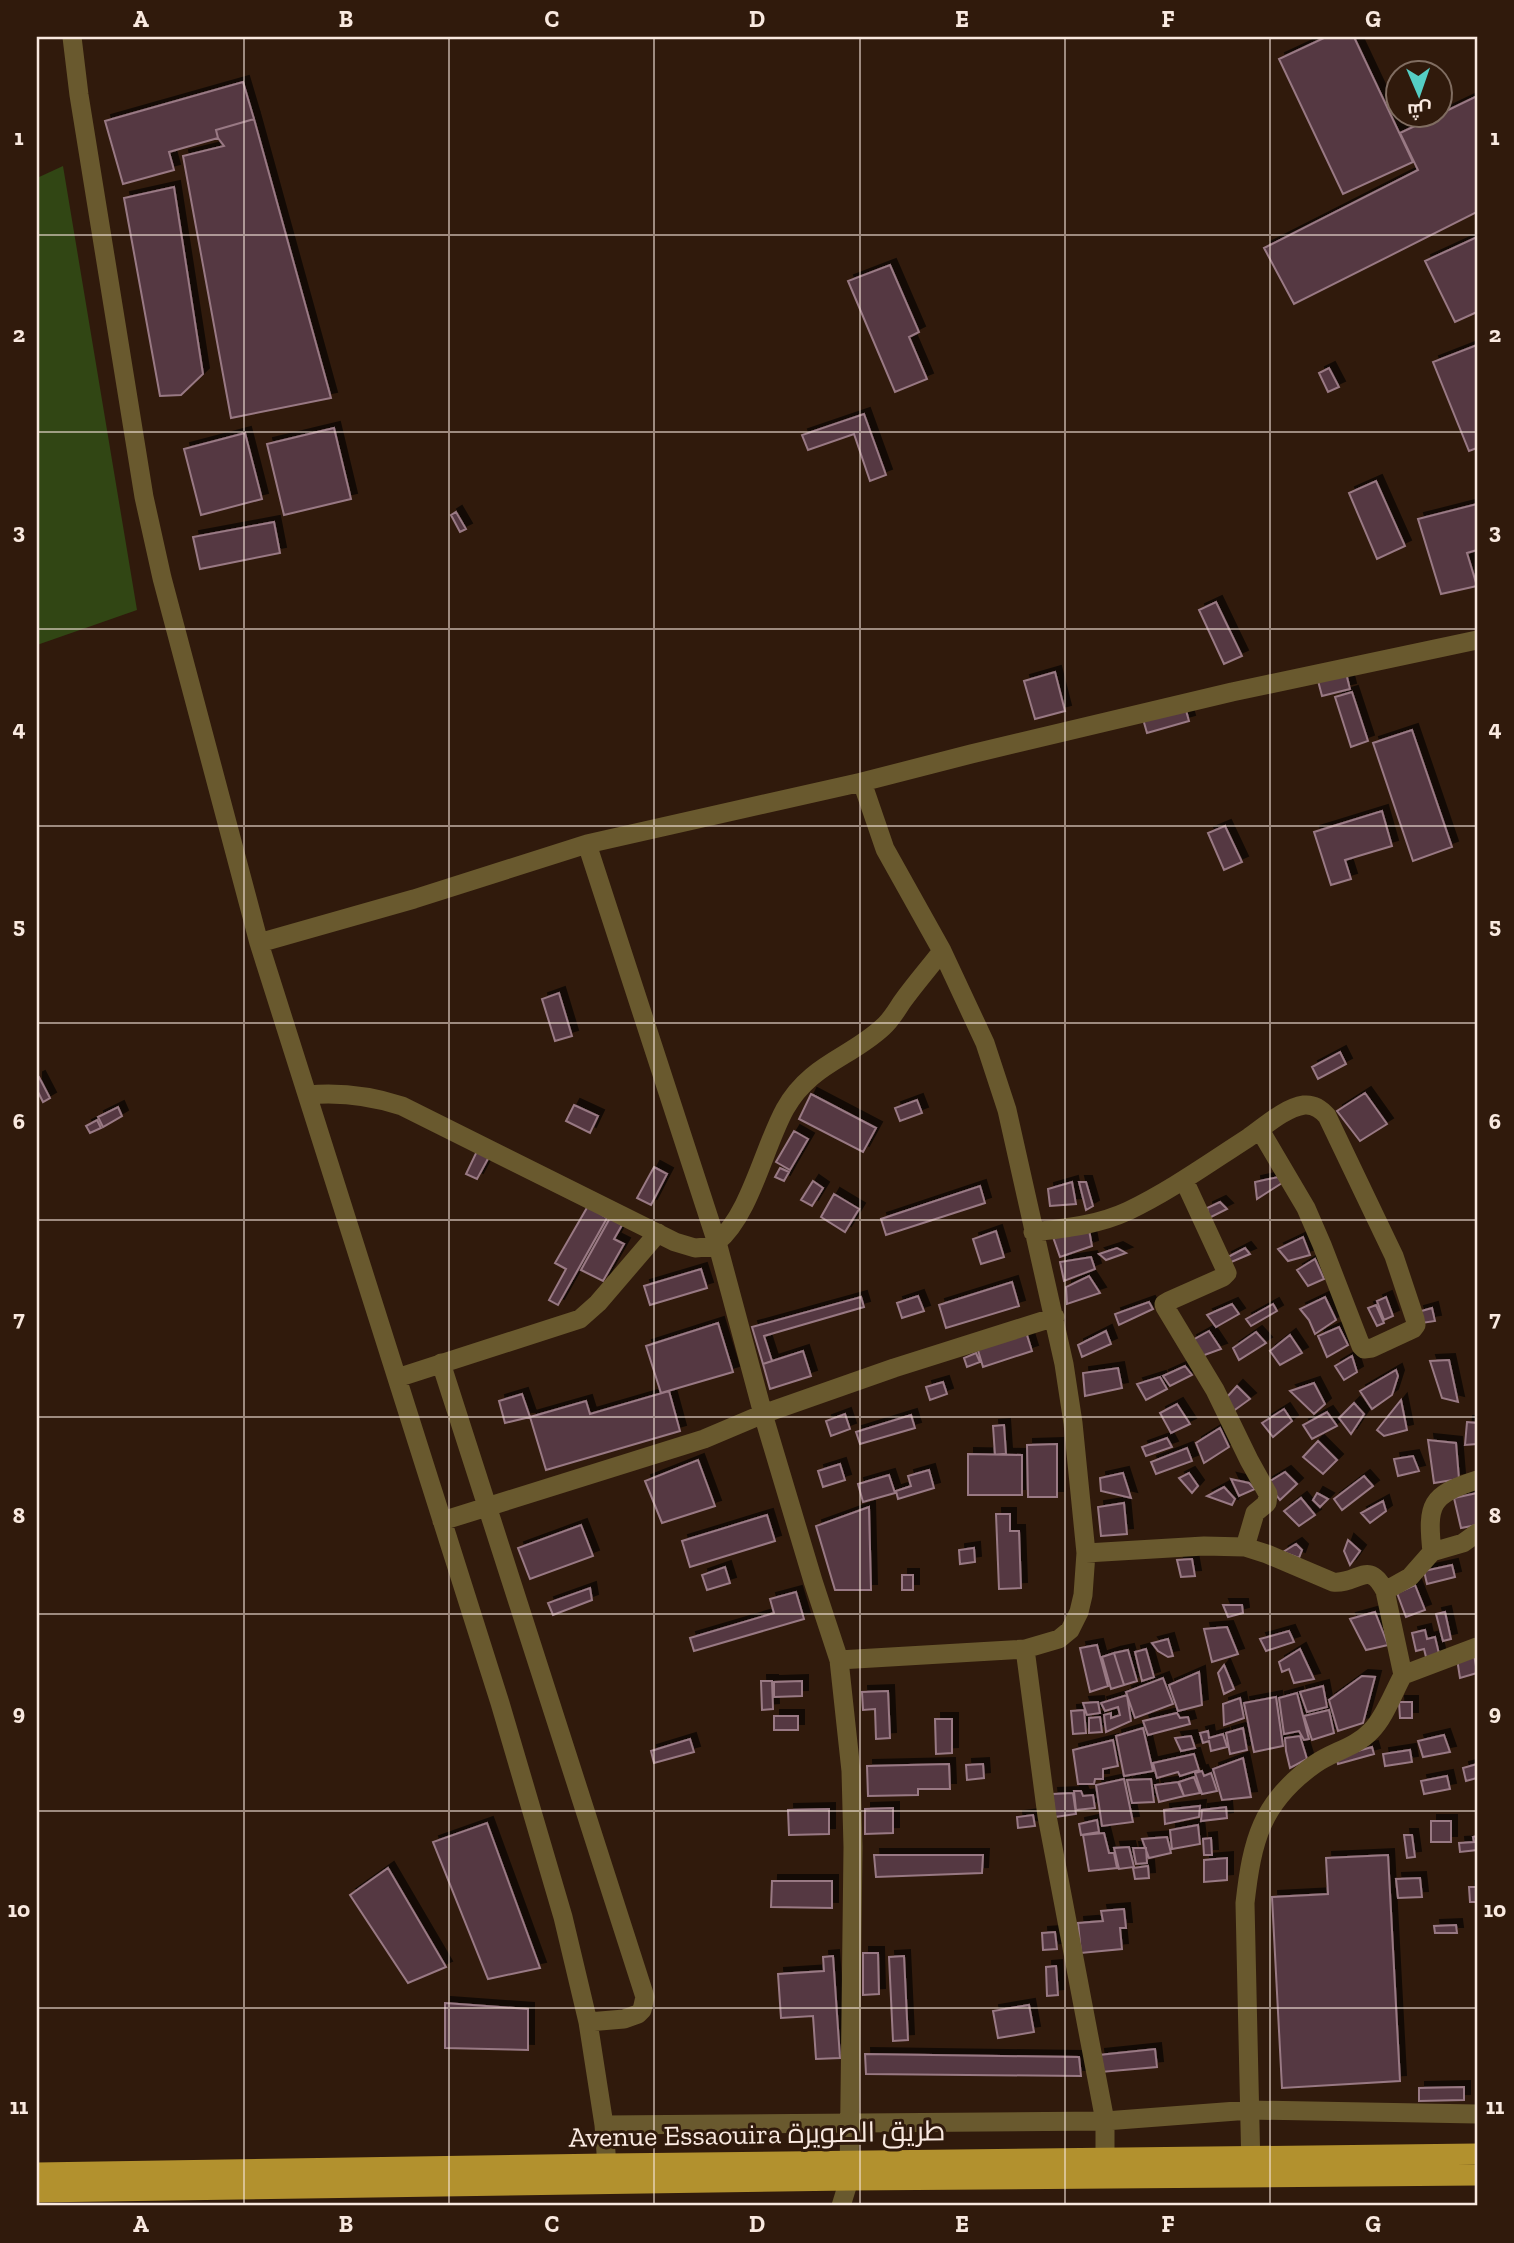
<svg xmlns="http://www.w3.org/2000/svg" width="1514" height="2243" font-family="'Zilla Slab',Cairo,serif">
<defs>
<filter id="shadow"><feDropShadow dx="6" dy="-6" stdDeviation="0" flood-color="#0009"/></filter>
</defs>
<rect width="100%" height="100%" fill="#301a0c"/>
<!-- green -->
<path fill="#314614" d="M63,166L137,610L37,645V178Z"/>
<!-- building -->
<path fill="#553943" stroke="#997984" stroke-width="2" filter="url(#shadow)" d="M1326,37H1354L1413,162L1343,194L1279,59Z
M1326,37H1354L1413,162L1343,194L1279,59Z
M243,82L254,119L216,130L218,138L169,152L174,170L123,184L105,121Z
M1477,96V212L1294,304L1264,248L1418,170L1400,133L1436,116H1440V114Z
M254,119L331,398L231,418L183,156L224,146L218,138L216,130Z
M174,187L203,374L181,395L160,396L124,198Z
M1477,237V312L1455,322L1425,261Z
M890,265L919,332L909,337L927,379L895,392L848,281Z
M1477,345V448L1469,451L1433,362Z
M1329,368L1339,387L1328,392L1319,373Z
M864,414L886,475L870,481L854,434L808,450L802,435Z
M334,428L351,499L284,515L267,444Z
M245,433L262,499L201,515L184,449Z
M1376,481L1405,546L1377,559L1349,493Z
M1477,504V550L1467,553L1477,586L1441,594L1418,519Z
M456,512L466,529L460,532L451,515Z
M274,522L280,553L200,569L193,537Z
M1216,602L1242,656L1224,664L1199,610Z
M1345,669L1350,689L1322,696L1317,677Z
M1055,672L1065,711L1035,719L1024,681Z
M1352,692L1368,741L1351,747L1335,697Z
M1185,707L1189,721L1147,733L1143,719Z
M1412,730L1452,847L1413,861L1373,743Z
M1382,811L1392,846L1345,860L1351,879L1331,885L1314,832Z
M1225,826L1242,862L1224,870L1208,833Z
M559,993L572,1036L555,1041L542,999Z
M1340,1052L1346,1064L1318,1079L1312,1067Z
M39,1077L50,1098L43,1102L37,1090V1078Z
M1365,1093L1387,1124L1360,1141L1337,1111Z
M811,1094L876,1128L863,1152L799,1119Z
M917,1100L922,1113L900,1121L895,1108Z
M574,1105L598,1116L590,1133L566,1121Z
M118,1107L122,1116L103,1127L98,1117Z
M97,1120L101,1128L90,1133L86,1126Z
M794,1131L808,1139L790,1170L776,1162Z
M478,1149L490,1155L477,1179L466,1174Z
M654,1167L667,1174L651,1205L637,1198Z
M780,1168L789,1172L784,1181L775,1177Z
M1278,1177L1282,1183L1257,1199L1255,1182Z
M813,1181L823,1188L812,1206L801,1200Z
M1072,1182L1076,1204L1050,1206L1048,1189Z
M1079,1182H1086L1093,1206L1086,1210Z
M980,1186L985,1203L886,1235L881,1219Z
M834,1194L859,1209L845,1232L821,1217Z
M1220,1202L1227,1209L1209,1218L1207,1208Z
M588,1206L607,1218L558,1305L549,1300L566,1269L555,1263Z
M610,1218L622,1225L614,1239L624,1244L603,1281L581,1270Z
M1089,1230L1092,1246L1060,1257L1052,1234Z
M996,1231L1004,1257L981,1264L973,1239Z
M1303,1237L1310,1255L1288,1261L1278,1249Z
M1117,1248L1126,1253L1106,1260L1099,1254Z
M1245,1248L1250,1254L1229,1263L1226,1258Z
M1091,1257L1095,1269L1064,1281L1060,1262Z
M1315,1259L1324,1279L1308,1286L1297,1270Z
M701,1269L707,1288L650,1305L644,1286Z
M1089,1276L1100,1293L1067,1304L1066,1287Z
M1012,1282L1019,1306L946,1328L939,1305Z
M918,1296L924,1311L902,1318L897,1303Z
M861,1297L864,1307L764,1336L772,1361L763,1364L752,1327Z
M1325,1297L1336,1320L1315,1334L1309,1320L1300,1309Z
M1386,1297L1393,1316L1384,1320L1377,1301Z
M1149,1302L1153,1309L1119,1325L1115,1314Z
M1232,1304L1239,1314L1216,1327L1207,1315Z
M1273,1304L1277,1311L1251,1326L1246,1319Z
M1376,1305L1384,1323L1377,1326L1368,1308Z
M1432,1308L1435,1321L1422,1323L1418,1312Z
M718,1323L733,1372L661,1393L646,1346Z
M1339,1327L1348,1345L1327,1357L1318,1336Z
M1106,1331L1111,1344L1082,1357L1078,1345Z
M1209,1331L1221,1349L1199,1357L1191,1341Z
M1026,1332L1032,1351L983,1367L977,1347Z
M1256,1332L1266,1343L1239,1360L1233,1348Z
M1290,1335L1302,1353L1280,1365L1270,1351Z
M803,1351L811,1376L770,1389L763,1364Z
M976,1353L980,1362L967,1367L964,1358Z
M1352,1356L1357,1372L1344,1380L1335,1366Z
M1449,1360L1458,1402L1442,1398L1430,1361Z
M1185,1366L1192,1375L1170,1386L1163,1376Z
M1118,1368L1122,1388L1085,1396L1083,1373Z
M1396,1370L1398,1376L1392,1395L1372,1409L1360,1391Z
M1160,1377L1167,1389L1146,1400L1137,1384Z
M943,1382L947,1394L930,1400L926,1387Z
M1314,1383L1325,1404L1314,1414L1290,1391Z
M1237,1386L1250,1399L1232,1412L1226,1398Z
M669,1391L680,1431L546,1470L530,1417L586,1401L590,1414Z
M522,1394L530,1417L505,1423L499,1401Z
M1401,1400L1407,1430L1384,1436L1377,1430Z
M1354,1403L1364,1414L1351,1434L1339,1418Z
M1177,1404L1190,1424L1171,1433L1160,1413Z
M1284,1409L1292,1421L1273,1437L1262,1423Z
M1327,1412L1337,1426L1312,1439L1303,1425Z
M845,1414L850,1429L831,1436L826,1421Z
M911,1415L915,1428L860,1444L856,1432Z
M1467,1422L1477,1423V1444L1465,1445Z
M1004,1425L1006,1454L995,1455L993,1426Z
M1220,1428L1229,1447L1204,1463L1196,1443Z
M1167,1438L1172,1447L1146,1456L1142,1447Z
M1428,1440L1456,1443L1459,1479L1434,1483Z
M1318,1441L1337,1460L1323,1474L1303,1457Z
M1057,1444V1497H1028L1027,1445Z
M1187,1448L1192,1461L1156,1474L1151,1462Z
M968,1454L1022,1455V1495H968Z
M1413,1456L1419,1471L1398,1476L1394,1459Z
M698,1460L715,1506L662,1523L645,1481Z
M840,1464L845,1480L823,1487L818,1471Z
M929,1470L934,1488L898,1499L896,1491L911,1486L908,1476Z
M1285,1472L1297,1484L1280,1500L1267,1483Z
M1123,1473L1131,1498L1101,1491L1100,1478Z
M1189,1473L1198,1486L1192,1493L1179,1478Z
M889,1475L895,1493L863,1502L858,1484Z
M1364,1476L1373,1486L1342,1510L1334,1499Z
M1231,1479L1249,1483L1255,1489L1239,1496Z
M1224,1487L1235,1499L1232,1505L1207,1496Z
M1317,1493L1328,1499L1320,1507L1313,1500Z
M1477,1493V1525L1461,1528L1454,1498Z
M1301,1498L1315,1515L1299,1526L1284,1511Z
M1383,1501L1386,1511L1370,1523L1361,1513Z
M1124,1503L1127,1534L1101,1536L1098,1507Z
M869,1507L871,1590H835L816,1526Z
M996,1514H1010V1531H1019L1021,1588L999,1589Z
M767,1515L775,1541L690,1567L682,1541Z
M581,1525L593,1556L530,1579L518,1548Z
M1348,1540L1360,1551L1350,1565L1344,1551Z
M1296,1544L1302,1550L1299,1558L1283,1552Z
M974,1548L975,1562L960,1564L959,1550Z
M1192,1559L1195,1576L1181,1577L1177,1560Z
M1452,1565L1455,1577L1427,1584L1424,1571Z
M725,1567L730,1583L707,1590L702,1575Z
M902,1575H913V1590H902Z
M1415,1585L1425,1610L1406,1617L1397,1593Z
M590,1588L592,1600L553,1615L548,1603Z
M796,1592L804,1619L694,1651L690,1638L774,1613L770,1599Z
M1223,1605H1242L1243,1613L1228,1617Z
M1375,1612L1388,1645L1366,1650L1350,1619Z
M1445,1612L1451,1639L1443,1641L1436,1614Z
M1227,1627L1238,1654L1212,1662L1204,1629Z
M1425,1630L1427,1639L1435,1637L1440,1658L1427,1661L1424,1649L1416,1651L1412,1633Z
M1289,1631L1294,1642L1266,1651L1260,1639Z
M1168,1639L1173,1656L1168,1657L1158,1651L1152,1643Z
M1097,1645L1108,1686L1090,1692L1080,1648Z
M1146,1649L1154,1677L1142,1681L1135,1652Z
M1300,1649L1314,1679L1294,1683L1289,1669L1282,1672L1279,1662Z
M1128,1650L1137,1681L1124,1685L1114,1653Z
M1114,1653L1124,1685L1111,1689L1102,1657Z
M1474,1653L1477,1673L1460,1678L1457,1659Z
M1224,1665L1234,1689L1224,1694L1218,1673Z
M1199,1672L1202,1705L1178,1711L1169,1685Z
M1362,1676L1375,1677L1363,1723L1338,1731L1329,1700Z
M1163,1678L1173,1704L1135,1718L1126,1692Z
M761,1681H772L773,1709L762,1710Z
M802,1681V1696L774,1697V1682Z
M1323,1686L1327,1707L1307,1712L1300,1692Z
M888,1691L890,1738L876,1739L875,1709L863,1710L862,1692Z
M1297,1693L1309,1739L1304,1740L1299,1731L1284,1734L1279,1698Z
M1127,1695L1131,1721L1106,1732L1104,1715L1111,1713V1718L1120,1715L1118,1707L1105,1711L1101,1703Z
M1276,1697L1283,1746L1254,1752L1244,1703Z
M1240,1698L1244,1718L1224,1725L1223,1704Z
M1098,1702L1100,1713L1087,1715L1083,1703Z
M1399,1702H1412V1718H1400Z
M1084,1710L1086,1733L1073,1734L1071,1711Z
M1329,1710L1334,1733L1312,1740L1304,1716Z
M1177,1713L1180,1718L1188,1717L1190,1724L1148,1735L1143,1721Z
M774,1716H798V1730H774Z
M1100,1717L1102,1732L1089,1733V1718Z
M935,1719H952V1753L936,1754Z
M1143,1728L1153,1771L1124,1776L1116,1736Z
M1243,1728L1247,1750L1230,1754L1226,1733Z
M1208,1731L1209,1738L1223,1734L1227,1747L1211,1751L1209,1741L1203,1743L1200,1733Z
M1444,1735L1450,1752L1423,1757L1418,1741Z
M1191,1736L1195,1748L1181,1751L1175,1738Z
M1300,1736L1307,1759L1290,1768L1286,1751L1285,1738Z
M690,1739L694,1752L654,1763L651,1751Z
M1113,1740L1118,1766L1103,1769V1779H1095L1094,1784H1078L1073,1750Z
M1372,1747L1374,1754L1338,1764L1336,1757Z
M1410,1750L1412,1762L1385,1766L1383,1754Z
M1194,1754L1199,1770L1180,1776L1178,1772L1157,1778L1153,1763Z
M1243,1758L1251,1797L1222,1800L1213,1769Z
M949,1764L950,1789H918V1795L868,1796L867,1766Z
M983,1764L984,1778L967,1780L966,1765Z
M1477,1764V1778L1466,1781L1463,1768Z
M1202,1771L1204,1776L1211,1773L1217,1791L1202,1794L1195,1773Z
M1447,1776L1450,1789L1424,1794L1421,1781Z
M1194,1777L1200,1793L1184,1796L1179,1782Z
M1124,1779L1133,1822L1102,1826L1096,1785Z
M1151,1779L1154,1802L1132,1803L1127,1780Z
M1178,1782L1184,1796L1159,1802L1155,1785Z
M1074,1791H1081L1083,1796L1093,1795L1095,1808L1076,1810Z
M1073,1793L1076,1814L1055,1817L1052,1794Z
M1200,1806L1199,1817L1165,1824L1164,1810Z
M1226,1807L1227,1818L1201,1821L1202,1810Z
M893,1808V1833L865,1834V1809Z
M829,1809V1834L789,1835L788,1810Z
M1033,1815L1035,1826L1018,1828L1017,1817Z
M1097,1820L1099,1832L1081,1835L1079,1824Z
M1431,1821H1451V1842H1431Z
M487,1823L540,1968L488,1979L433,1842Z
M1198,1825L1200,1844L1172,1849L1170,1830Z
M1104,1833L1109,1853H1114L1117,1868L1089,1871L1083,1835Z
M1404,1835H1412L1415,1857L1407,1858Z
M1477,1836V1850L1460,1852L1459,1843L1474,1842L1473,1837Z
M1167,1837L1171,1853L1149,1858L1142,1839Z
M1211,1838L1212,1855H1204L1203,1839Z
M1129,1847L1134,1867L1119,1869L1114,1848Z
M1133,1848H1146L1147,1863L1136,1864Z
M874,1855H983L982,1873L876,1877Z
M1388,1855L1400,2081L1282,2088L1272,1897L1328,1894L1326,1858Z
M1227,1858V1880L1204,1882V1860Z
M1148,1866L1149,1878L1135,1879L1133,1868Z
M388,1868L446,1967L408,1983L350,1895Z
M1420,1878L1422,1897L1398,1898L1396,1879Z
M772,1881H832V1908L771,1907Z
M1469,1887H1477V1902H1470Z
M1124,1909L1126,1928H1120L1122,1949L1081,1953L1078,1923L1103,1921L1101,1911Z
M1456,1925L1457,1933H1435L1434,1926Z
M1055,1932L1057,1949L1043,1950L1042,1933Z
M863,1953H878L879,1994L863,1995Z
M833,1956L840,2058L816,2059L813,2016L781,2018L778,1974L824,1971L823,1957Z
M904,1956L908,2040L893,2041L889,1957Z
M1056,1966L1058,1995L1047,1996L1046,1967Z
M445,2003L528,2009V2050L445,2048Z
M1029,2005L1034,2032L998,2038L993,2011Z
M1155,2049L1157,2067L1101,2072L1099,2055Z
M865,2054L1079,2057L1081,2076L866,2074Z
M1464,2087V2100L1419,2101V2088Z"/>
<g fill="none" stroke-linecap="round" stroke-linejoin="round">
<!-- minor -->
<path stroke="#69592e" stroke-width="19" d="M72,37L79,95L144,497L162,578L259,943L500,1703L563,1917L588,2022L604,2125L608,2180
M587,844L718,1246L763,1414L813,1581L839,1660L851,1771L853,1847L849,2180L841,2206
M259,943L414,899L587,844L862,782L971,754L1232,692L1477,640
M308,1095C341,1092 371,1096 402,1106L675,1242L695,1248L718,1246L717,1242C750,1215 764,1147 785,1109C810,1064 850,1058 883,1027C891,1020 896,1011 902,1002C915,984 929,968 942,951
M1184,1180L1227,1273L1223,1277L1169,1301L1164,1304L1165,1307L1215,1390L1249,1460L1268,1494L1267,1503L1255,1513L1245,1547
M1033,1232C1066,1228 1098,1225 1128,1211C1170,1191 1209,1163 1248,1138C1264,1127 1284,1108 1304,1105C1314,1104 1321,1109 1327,1116L1394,1256L1415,1319L1416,1325L1413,1329L1372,1348L1364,1349L1361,1346L1322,1245L1306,1208L1260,1130
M441,1363L645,1997L642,2010L638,2014L624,2019L588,2022
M397,1378L580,1319L598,1303L658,1233
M442,1521L704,1439L763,1414L894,1368L1055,1317
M1432,1552L1463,1543L1477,1533
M1086,1553L1204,1546L1245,1547L1267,1554L1333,1582C1358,1585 1368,1558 1385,1591L1403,1675C1393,1693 1385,1717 1371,1731C1356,1747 1332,1752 1315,1764C1261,1802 1252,1841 1245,1903L1251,2170
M1385,1591L1410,1577L1432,1552C1427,1504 1430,1495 1477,1480
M1025,1649L1047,1816L1105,2121V2174
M839,1660L1025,1649L1059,1639L1070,1630L1079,1612L1083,1595L1086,1553L1073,1423L1064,1364L1007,1110L985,1043L942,951L885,849L862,782
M1403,1675L1477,1647
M604,2125L1105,2121L1250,2110L1477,2114"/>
<!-- major -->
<path stroke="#b2912e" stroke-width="21" d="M37,2173L607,2164L1477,2154
M37,2192L849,2180L1477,2175"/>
</g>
<!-- grid -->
<path fill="none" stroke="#f9e9e0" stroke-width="2" stroke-opacity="0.55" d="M244,37V2206M449,37V2206M654,37V2206M860,37V2206M1065,37V2206M1270,37V2206M37,235H1477M37,432H1477M37,629H1477M37,826H1477M37,1023H1477M37,1220H1477M37,1417H1477M37,1614H1477M37,1811H1477M37,2008H1477"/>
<g text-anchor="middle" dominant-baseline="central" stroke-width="6" stroke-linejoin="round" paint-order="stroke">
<!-- street labels -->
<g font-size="28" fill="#f9e9e0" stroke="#301a0c">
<text transform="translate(757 2134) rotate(-1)">Avenue Essaouira طريق الصويرة</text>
</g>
</g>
<!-- border -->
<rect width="1514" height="2243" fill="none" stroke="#301a0c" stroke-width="77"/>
<!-- north arrow -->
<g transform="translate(1419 94) rotate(178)"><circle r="33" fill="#301a0c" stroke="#806d61" stroke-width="2"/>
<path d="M0-5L12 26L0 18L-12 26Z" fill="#55cec5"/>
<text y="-10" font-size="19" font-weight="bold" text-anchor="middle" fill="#f9e9e0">ش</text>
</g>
<rect x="38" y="38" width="1438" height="2166" fill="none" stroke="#f9e9e0" stroke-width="2.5"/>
<g font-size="23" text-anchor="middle" font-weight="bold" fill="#f9e9e0">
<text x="141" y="27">A</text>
<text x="346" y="27">B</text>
<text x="552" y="27">C</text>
<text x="757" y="27">D</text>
<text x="962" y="27">E</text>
<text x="1168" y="27">F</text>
<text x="1373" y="27">G</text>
<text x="19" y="145">1</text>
<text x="1495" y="145">1</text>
<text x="19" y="342">2</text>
<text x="1495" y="342">2</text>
<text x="19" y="539">3</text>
<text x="1495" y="539">3</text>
<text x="19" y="736">4</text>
<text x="1495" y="736">4</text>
<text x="19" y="933">5</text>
<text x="1495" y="933">5</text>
<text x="19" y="1129">6</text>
<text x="1495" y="1129">6</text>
<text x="19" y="1326">7</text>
<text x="1495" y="1326">7</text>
<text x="19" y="1523">8</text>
<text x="1495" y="1523">8</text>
<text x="19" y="1720">9</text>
<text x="1495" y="1720">9</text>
<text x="19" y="1917">10</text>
<text x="1495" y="1917">10</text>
<text x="19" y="2114">11</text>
<text x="1495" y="2114">11</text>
<text x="141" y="2232">A</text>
<text x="346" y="2232">B</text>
<text x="552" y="2232">C</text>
<text x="757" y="2232">D</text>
<text x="962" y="2232">E</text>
<text x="1168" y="2232">F</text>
<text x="1373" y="2232">G</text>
</g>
</svg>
